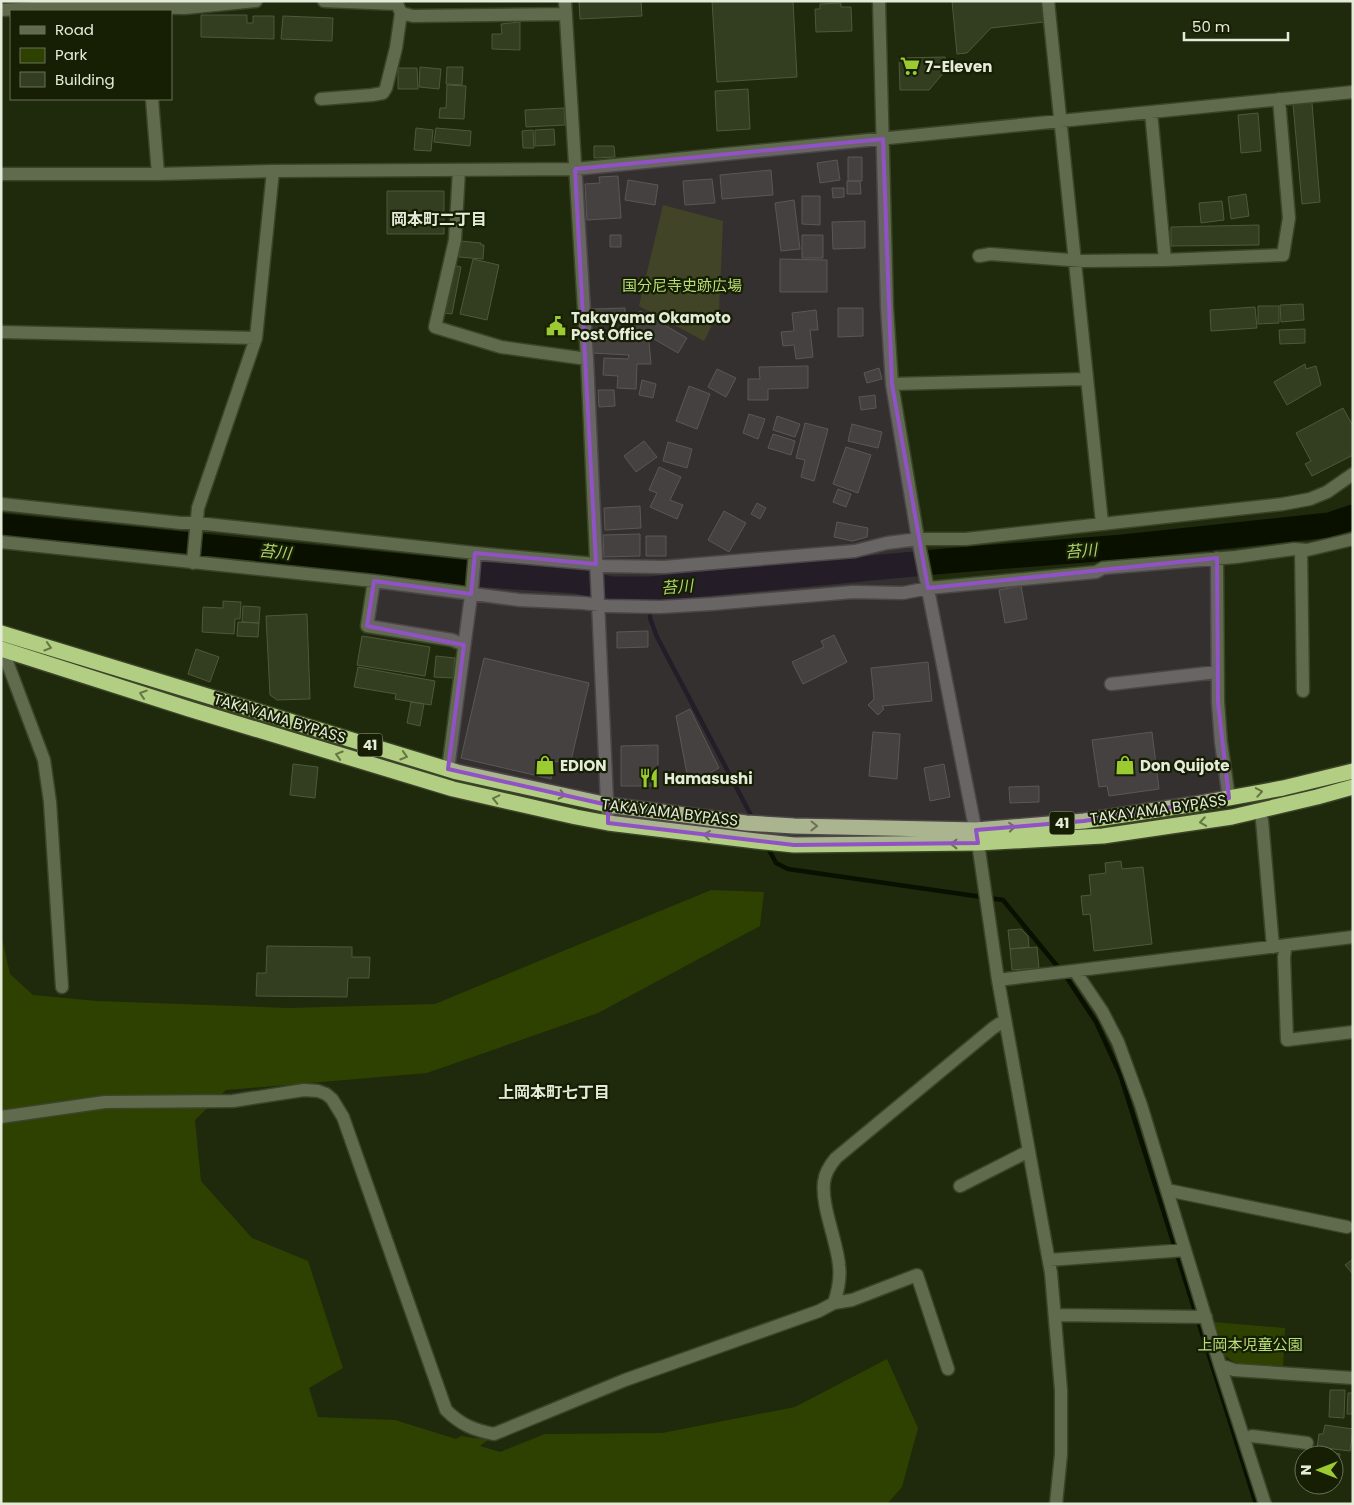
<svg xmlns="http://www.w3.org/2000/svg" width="1354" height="1505" font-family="Poppins,'Noto Sans JP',sans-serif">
<rect width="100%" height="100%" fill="#1f290c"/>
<!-- green -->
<path fill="#2f4101" d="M663,205L723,221L719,311L704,341L639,306Z
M711,890L764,892L760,926L598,1013L427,1073L226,1090L195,1120L201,1181L252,1238L308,1261L343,1368L309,1388L318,1417L395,1420L456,1439L461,1436L488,1440L480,1446L500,1452L545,1434L662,1433L795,1407L887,1359L918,1428L902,1487L887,1504H1V934L10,974L33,995L97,1001L288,1008L435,1004Z
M1214,1322L1285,1328L1283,1366L1235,1363L1223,1354Z"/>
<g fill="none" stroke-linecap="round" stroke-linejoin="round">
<!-- stream -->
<path stroke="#091000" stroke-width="4.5" d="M650,589V618L657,637L753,819
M767,846L776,863L788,869L1003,900L1067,978L1096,1022L1120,1074L1256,1504"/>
<!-- river -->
<path stroke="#091000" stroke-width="25" d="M1,526L488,575L577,581L610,589H650L946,561L1123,547L1329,525L1353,517"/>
</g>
<!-- building -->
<path fill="#333e21" stroke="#4d593a" d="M579,1H641L642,16L580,19Z
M712,1H793L797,77L717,82Z
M952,1H1043L1044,22L991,28L967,53L957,54Z
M841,3V7H851L852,31L816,32L815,9H820V4Z
M201,15H247V23H253V16H274V39L201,37Z
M283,16L333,18L332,41L281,39Z
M520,22V50L492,49V34H502L501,24Z
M945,57V71L929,90H900L899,58Z
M420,67L441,69L439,89L419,87Z
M447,67H463L462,85L446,84Z
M398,68H417L418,89H398Z
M447,85L466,86L464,119L439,118L440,108H446Z
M748,89L750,129L717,131L715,91Z
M1312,103L1320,202L1302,204L1293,104Z
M564,108L565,125L526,127L525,110Z
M1258,113L1261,151L1241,153L1238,115Z
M416,128L433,130L431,151L414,150Z
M436,128L471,131L470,146L434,142Z
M554,129L555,145L535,146V130Z
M533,130L534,148H523L522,131Z
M594,146H614L615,157L594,158Z
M848,157H862V181H848Z
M837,160L840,180L820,183L817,163Z
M771,170L773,195L722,199L720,175Z
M618,176L621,218L587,220L585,184L600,183L599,177Z
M712,179L715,203L685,205L683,181Z
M628,180L658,185L655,205L625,200Z
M847,181H860L861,194H847Z
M832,188H844V197L833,198Z
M387,191H444V234H387Z
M1246,194L1249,216L1231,219L1228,197Z
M802,196H820V225L802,224Z
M794,200L800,249L781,251L775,203Z
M1222,201L1224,220L1201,223L1199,203Z
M865,221V248L833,249L832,222Z
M1259,225V245L1171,246V227Z
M610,235H621V247H610Z
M802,235H823V258H802Z
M461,241L481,243V245H484L483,259L459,257Z
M473,259L499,265L487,320L460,314Z
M780,259L827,260V292H780Z
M453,265L461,267L452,314L443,313Z
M1303,304L1304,320L1281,322L1280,305Z
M1258,306H1279V323L1258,324Z
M1255,307L1257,328L1211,331L1210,310Z
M625,308V317L592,318V309Z
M838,308H863V336L838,337Z
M816,310L818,330H810L813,357L796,359L794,345L783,346L781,332L794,331L792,313Z
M640,311L687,338L678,353L632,326Z
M1305,329V343L1280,344L1279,330Z
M631,332L649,342L651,364H637L636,389L617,388L618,376L603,375L604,358L628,359L629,355L592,353L593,339L601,340L602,334Z
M1305,364L1306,369L1316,366L1321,385L1287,405L1274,382Z
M808,366V388L768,389V400H748V379H760L759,367Z
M879,368L882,379L867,383L864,373Z
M717,369L736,378L726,397L708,387Z
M642,380L656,384L653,398L639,395Z
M689,386L710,394L697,429L676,421Z
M598,390H614L615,406L599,407Z
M875,395L876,408L861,410L859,397Z
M1343,408L1353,426V455L1312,476L1305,464L1311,461L1296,433Z
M749,414L765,419L758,439L743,433Z
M777,416L800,424L795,437L773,430Z
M805,423L828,429L814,481L801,477L805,460L796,458Z
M852,424L882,432L878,448L848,441Z
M773,434L795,441L791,455L768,448Z
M644,441L657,457L636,472L624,456Z
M668,442L692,449L687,468L663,461Z
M846,447L871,455L858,493L833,484Z
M659,467L681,477L670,500L683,505L677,519L650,507L657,493L649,490Z
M838,489L851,494L846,507L833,502Z
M757,503L766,508L760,519L751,514Z
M640,506L641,528L605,530L604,508Z
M724,511L746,523L729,552L708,540Z
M837,522L868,528L867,537L852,541L834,537Z
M640,534V556L604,557L603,535Z
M646,536H666V556H646Z
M1021,586L1027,619L1005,623L999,590Z
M223,601L241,602L240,619H235L234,634L202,632L203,607L223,608Z
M243,606L260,607L259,623L242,622Z
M307,614L310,699L277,700L270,695L266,616Z
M238,622L259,623L258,637L237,636Z
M648,631V647L617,648V632Z
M834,635L847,662L803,684L792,662L824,647L821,641Z
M362,636L430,647L425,676L357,665Z
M196,649L219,657L210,682L188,674Z
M436,656L455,658L453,678L434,677Z
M484,658L589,683L570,765L555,761L551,779L461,758Z
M928,662L932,701L882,706L884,709L878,715L868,705L874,699L871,668Z
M358,667L435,681L431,705L395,699L396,694L354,687Z
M411,702L424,704L420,726L407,723Z
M690,709L719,768L689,784L676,716Z
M873,732L900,734L897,779L869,776Z
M1152,732L1159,789L1109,796L1107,786L1099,787L1092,740Z
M658,745V786H621V746Z
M293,764L318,767L315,798L290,795Z
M944,764L950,797L930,801L924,768Z
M1039,786V802L1010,803L1009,787Z
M1121,861L1122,869L1143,867L1152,944L1094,951L1090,914L1083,915L1081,896L1091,895L1089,875L1106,873L1105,863Z
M1021,929L1028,936L1029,947L1010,949L1008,930Z
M267,946L352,947V957H370L369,978H348L347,997L256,996L257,973H266Z
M1037,947L1039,968L1012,970L1010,949Z
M1353,1259V1274L1345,1265Z
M1330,1390H1345L1344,1418L1329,1417Z
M1348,1393H1353V1414H1347Z
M1325,1425L1353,1429L1350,1451L1317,1447L1319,1434H1323Z
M1319,1451L1340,1454L1337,1474L1334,1473V1455H1318Z"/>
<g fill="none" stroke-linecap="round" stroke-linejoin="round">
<defs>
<path id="minor" d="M324,1L397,4L401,13L413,16L566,14
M565,1L587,359L608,823
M879,1L887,307L892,384L918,539L978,843L998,980L1051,1273L1061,1390V1454L1056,1504
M1048,1L1102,523
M1,10L72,6L185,8L256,1
M152,99L158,174
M321,99L372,95L383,93L386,88L396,48L401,13
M1151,112L1165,260
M459,170L455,240L435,327L501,347L587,359
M1,174H158L273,171L575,169L1353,92
M979,256L990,254L1083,261L1165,260L1283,255L1289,218L1279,99
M1,332L256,338
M892,384L1086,379
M1,504L181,523H197L475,553L596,564L604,566L664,567L855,551L887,543L918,539H966L1283,504L1310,499L1327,492L1353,474
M1,542L374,581L519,600L583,603L608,606L660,607L712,604L853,592L903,593L929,588L1096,572L1103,568L1236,557L1294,549L1307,550L1353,539
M1301,550L1303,691
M1217,558L1218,702L1221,742L1229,798
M193,563L198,508L256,338L273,171
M374,581L367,626L452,640L464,645
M9,652L6,659L44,760L50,802L62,987
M1111,684L1217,672
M448,769L472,588L475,553
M1262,820L1273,947
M1286,945L1284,957L1287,1040L1353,1032
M1075,971L1102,1011L1118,1042L1141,1105L1220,1365L1265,1504
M998,980L1353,937
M1,1117L105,1102L233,1101L304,1090L318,1091L326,1094L332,1099L343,1117L446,1410C461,1425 474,1430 494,1434L625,1380L819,1311L834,1303C838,1291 841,1279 839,1265C837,1241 821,1206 824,1182C825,1173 830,1165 836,1158L993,1028L1005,1020
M960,1186L1029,1151
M1167,1190L1347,1227
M1049,1260L1185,1250
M834,1303L852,1300L917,1275L948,1369
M1055,1315L1206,1317
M1220,1365L1234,1370L1353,1378
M1244,1439L1252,1436L1307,1443"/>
<path id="highway" d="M1,633L457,772L608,805L746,823L794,826L976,830L1084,821L1196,804L1283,788L1353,771
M1,649L189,709L453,789L576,817L608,823L756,841L794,845L978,843L1103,836L1232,817L1317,797L1353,787"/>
</defs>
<!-- minor casing -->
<use href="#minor" stroke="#3b4429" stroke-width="15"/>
<!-- highway casing -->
<use href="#highway" stroke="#3b4429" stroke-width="18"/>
<!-- minor -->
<use href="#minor" stroke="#606b4e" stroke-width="12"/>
<!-- highway -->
<use href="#highway" stroke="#b1ce82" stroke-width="15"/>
</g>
<!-- one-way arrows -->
<defs><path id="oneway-chevron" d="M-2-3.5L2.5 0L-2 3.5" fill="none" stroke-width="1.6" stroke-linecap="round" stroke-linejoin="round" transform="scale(1.25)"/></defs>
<g stroke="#647642">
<use href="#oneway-chevron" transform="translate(48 647) rotate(17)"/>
<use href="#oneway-chevron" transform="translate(143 694) rotate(-162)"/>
<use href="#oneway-chevron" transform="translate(339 755) rotate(-163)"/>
<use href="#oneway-chevron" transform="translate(404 756) rotate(17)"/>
<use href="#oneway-chevron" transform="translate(1259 792) rotate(-10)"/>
<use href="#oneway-chevron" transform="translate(562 795) rotate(13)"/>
<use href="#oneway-chevron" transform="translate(496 799) rotate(-167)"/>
<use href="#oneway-chevron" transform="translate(1203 822) rotate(171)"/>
<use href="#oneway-chevron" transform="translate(814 826) rotate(1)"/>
<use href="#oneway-chevron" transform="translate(1012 827) rotate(-5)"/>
<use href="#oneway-chevron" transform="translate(707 835) rotate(-173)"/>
<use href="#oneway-chevron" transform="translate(954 844) rotate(180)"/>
</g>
<!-- marked area -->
<path fill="#9052c4" fill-opacity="0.2" stroke="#9052c4" stroke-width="4" stroke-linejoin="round" d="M883,139L892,384L928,588L1217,558L1218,702L1229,798L1084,821L976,830L978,843L794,845L608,823V805L448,769L464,645L367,626L374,581L471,594L475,553L596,564L575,169Z"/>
<!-- icons -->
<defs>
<symbol id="supermarket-bare" viewBox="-9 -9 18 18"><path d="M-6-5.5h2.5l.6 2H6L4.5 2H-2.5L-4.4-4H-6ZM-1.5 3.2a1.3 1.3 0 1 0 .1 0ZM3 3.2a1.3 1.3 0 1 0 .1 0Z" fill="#9cca31" stroke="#161f03" stroke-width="2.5" paint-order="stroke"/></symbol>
<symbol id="civic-bare" viewBox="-9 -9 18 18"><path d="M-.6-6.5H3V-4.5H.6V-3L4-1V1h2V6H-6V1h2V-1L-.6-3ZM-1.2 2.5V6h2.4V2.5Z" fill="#9cca31" stroke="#161f03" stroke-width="2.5" paint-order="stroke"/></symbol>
<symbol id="shop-bare" viewBox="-9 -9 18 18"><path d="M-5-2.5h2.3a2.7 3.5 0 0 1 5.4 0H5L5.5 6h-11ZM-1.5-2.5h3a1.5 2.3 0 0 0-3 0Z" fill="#9cca31" stroke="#161f03" stroke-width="2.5" paint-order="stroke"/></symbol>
<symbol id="restaurant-bare" viewBox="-9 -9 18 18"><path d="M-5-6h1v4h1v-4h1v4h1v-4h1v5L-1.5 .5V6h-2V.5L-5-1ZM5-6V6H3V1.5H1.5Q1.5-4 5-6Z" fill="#9cca31" stroke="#161f03" stroke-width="2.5" paint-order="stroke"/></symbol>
</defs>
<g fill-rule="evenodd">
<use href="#supermarket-bare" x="896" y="52" width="28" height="28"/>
<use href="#civic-bare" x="542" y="312" width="28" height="28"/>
<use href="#shop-bare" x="531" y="751" width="28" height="28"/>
<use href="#shop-bare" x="1111" y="751" width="28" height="28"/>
<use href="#restaurant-bare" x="635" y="764" width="28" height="28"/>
</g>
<g text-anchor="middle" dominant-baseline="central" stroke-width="4.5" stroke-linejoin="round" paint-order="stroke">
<!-- shield labels -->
<g fill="#161f03" stroke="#a6ae99" stroke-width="1">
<rect x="357.5" y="733.5" width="25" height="23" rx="4"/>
<rect x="1049.5" y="811.5" width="25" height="23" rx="4"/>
</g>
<g font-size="14" font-weight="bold" fill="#e4ebd9">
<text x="370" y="745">41</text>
<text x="1062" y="823">41</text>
</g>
<!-- poi labels -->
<g font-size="15" font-weight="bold" fill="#e4ebd9" stroke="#161f03" text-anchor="start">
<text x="925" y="66">7-Eleven</text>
<text x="571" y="317">Takayama Okamoto<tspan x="571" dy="17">Post Office</tspan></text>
<text x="560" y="765">EDION</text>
<text x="1140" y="765">Don Quijote</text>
<text x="664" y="778">Hamasushi</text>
</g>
<!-- park labels -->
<g font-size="15" fill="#b9de79" stroke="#161f03">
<text x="682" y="285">国分尼寺史跡広場</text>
<text x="1250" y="1344">上岡本児童公園</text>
</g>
<!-- street labels -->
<g font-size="15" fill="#e4ebd9" stroke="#161f03">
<text transform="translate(280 718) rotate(17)">TAKAYAMA BYPASS</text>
<text transform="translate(1158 809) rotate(-8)">TAKAYAMA BYPASS</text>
<text transform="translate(670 812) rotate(7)">TAKAYAMA BYPASS</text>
</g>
<!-- neighbourhood labels -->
<g font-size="16" font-weight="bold" fill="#e4ebd9" stroke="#161f03">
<text x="439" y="219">岡本町二丁目</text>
<text x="554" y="1092">上岡本町七丁目</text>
</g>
<!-- water labels -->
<g font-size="16" font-style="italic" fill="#afd36e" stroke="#161f03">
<text transform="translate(1081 551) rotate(-5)">苔川</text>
<text transform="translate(275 552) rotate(6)">苔川</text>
<text transform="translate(677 587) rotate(-5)">苔川</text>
</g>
</g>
<!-- border -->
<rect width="1354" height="1505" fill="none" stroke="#e4ebd9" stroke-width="5"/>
<!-- legend -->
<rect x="10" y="10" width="162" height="90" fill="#161f03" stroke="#687159"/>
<rect x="20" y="26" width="25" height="8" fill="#606b4e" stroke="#687159"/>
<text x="55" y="35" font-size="15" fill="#e4ebd9">Road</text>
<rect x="20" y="48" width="25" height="15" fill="#2f4101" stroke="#687159"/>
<text x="55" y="60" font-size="15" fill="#e4ebd9">Park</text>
<rect x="20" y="72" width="25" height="15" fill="#333e21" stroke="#687159"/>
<text x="55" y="85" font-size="15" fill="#e4ebd9">Building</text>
<!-- north arrow -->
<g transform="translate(1319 1470) rotate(270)"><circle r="24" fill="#161f03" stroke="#687159"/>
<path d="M0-4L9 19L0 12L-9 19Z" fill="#9cca31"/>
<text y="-8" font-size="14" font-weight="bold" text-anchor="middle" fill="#e4ebd9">N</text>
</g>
<!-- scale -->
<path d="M1184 32v8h104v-8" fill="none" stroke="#e4ebd9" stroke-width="2.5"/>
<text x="1192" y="32" font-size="15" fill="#e4ebd9" stroke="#161f03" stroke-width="4" paint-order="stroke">50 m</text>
</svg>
